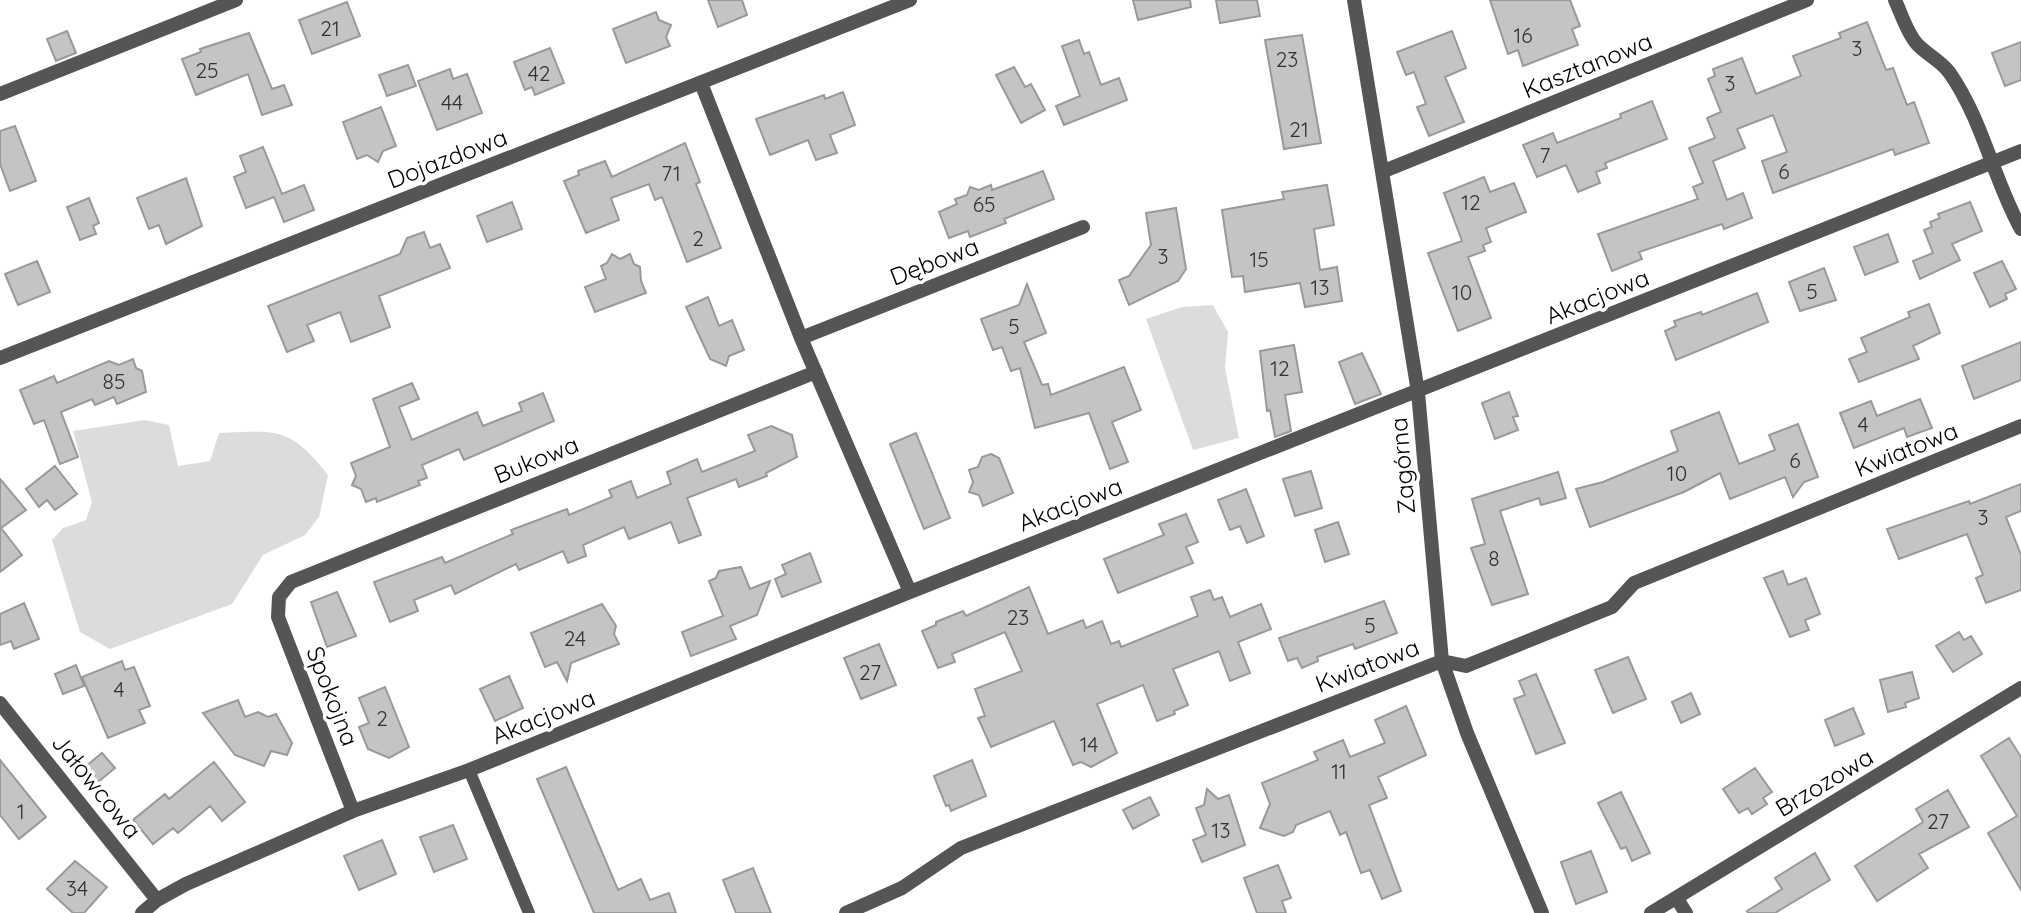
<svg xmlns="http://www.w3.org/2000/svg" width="2021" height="913" font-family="Quicksand,sans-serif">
<rect width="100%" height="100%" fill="#fff"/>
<!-- green -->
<path fill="#dcdcdc" d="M1213,305L1228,332L1225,368L1239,438L1193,450L1146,319L1182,307Z
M145,420L169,425L178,466L210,461L219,433C278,431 289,426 328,475L319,517L305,535L263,555L232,604L110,649L80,632L52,540L63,528L86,520L92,502L73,431Z"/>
<!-- building -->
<path fill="#c4c4c4" stroke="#999" stroke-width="2" d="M708,0H742L747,15L718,27Z
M1133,0H1190L1191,7L1138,20Z
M1216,0H1257L1260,16L1220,23Z
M1490,0H1570L1580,26L1572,29L1578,45L1523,66L1518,50L1508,54Z
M347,2L360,36L312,54L299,20Z
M656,12L659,20L671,25L666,37L670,46L626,63L613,29Z
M1867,22L1886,70L1893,68L1907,105L1914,102L1929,143L1895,155L1893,149L1773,193L1762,161L1787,152L1773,115L1737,129L1745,148L1713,161L1727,200L1743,193L1752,218L1724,229L1722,224L1639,252L1642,259L1612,271L1598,234L1698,199L1693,187L1703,183L1689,148L1715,138L1707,118L1721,112L1708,79L1715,76L1713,69L1742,58L1756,94L1801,76L1793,56L1841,38L1839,33Z
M67,31L76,53L56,61L47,39Z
M1452,31L1466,68L1445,77L1464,122L1429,136L1417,107L1426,104L1414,72L1406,75L1397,52Z
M249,33L272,89L284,85L292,105L262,115L248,74L196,95L182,59L201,52L200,49Z
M1302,35L1321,143L1284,149L1265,40Z
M1079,40L1084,54L1089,52L1101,85L1119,78L1127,100L1064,125L1056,106L1080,96L1062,46Z
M2021,42V80L2005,86L1992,53Z
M550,48L564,83L535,95L532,87L525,90L514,62Z
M408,65L416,86L387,96L379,75Z
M1014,67L1025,87L1031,84L1045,110L1021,123L996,75Z
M450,69L453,79L467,74L482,113L437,130L418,81Z
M843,92L855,125L830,135L837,153L816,160L808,140L770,155L756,119L824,95L825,99Z
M1652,101L1667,139L1605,163L1607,168L1596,172L1600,183L1578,192L1566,165L1537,177L1523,145L1553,133L1557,143L1621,118L1620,114Z
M381,107L396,146L383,151L378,162L367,155L357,159L343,122Z
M15,126L36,181L10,191L0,164V131Z
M685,143L700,182L696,184L721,248L687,262L662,197L655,200L649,184L611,198L619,220L586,233L564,181L579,175L578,171L605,161L612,177Z
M263,147L282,194L304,185L314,210L284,222L274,197L246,208L234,177L246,172L240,156Z
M1043,171L1054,199L1004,219L1006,223L970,237L968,231L949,238L939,212L957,204L955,199L967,195L970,187L979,190L991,185L992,190Z
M1484,177L1490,192L1514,183L1526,212L1486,228L1491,242L1483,245L1485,251L1468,257L1491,318L1458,331L1428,253L1462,241L1444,193Z
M186,178L202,226L166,244L159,225L149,229L137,198Z
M1327,185L1334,225L1314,229L1320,270L1337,267L1342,301L1305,307L1300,283L1245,292L1243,276L1232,277L1222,210L1284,199L1282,192Z
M89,198L99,223L93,226L96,234L80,240L67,207Z
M512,202L522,229L487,242L477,216Z
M1970,202L1982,231L1952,244L1960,260L1920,279L1913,261L1933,253L1924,230L1932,227L1930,222L1940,218L1938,214Z
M1176,208L1186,269L1178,281L1129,305L1119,280L1129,276L1151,245L1146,213Z
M424,232L430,248L440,244L450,268L379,296L390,327L351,342L340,312L307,325L314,341L287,352L268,306L400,254L407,238Z
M1888,234L1898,262L1865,275L1854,247Z
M612,254L620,259L630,254L634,264L640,267L641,281L646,293L595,312L585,287L606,279L601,266L607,263Z
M37,261L50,292L18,305L5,274Z
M2002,261L2016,289L2005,294L2007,299L1990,307L1974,273Z
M1824,268L1836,300L1800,311L1789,282Z
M1027,284L1046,333L1024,342L1042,385L1048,384L1051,395L1124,367L1141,410L1112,422L1128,462L1110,469L1089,413L1035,428L1020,368L1011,371L1002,347L993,350L981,319L1019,305Z
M1757,293L1768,322L1676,360L1665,331L1676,326L1674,321L1701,312L1702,315Z
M708,297L719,326L732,320L744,350L729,356L726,366L710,359L686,307Z
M1929,304L1940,333L1913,346L1919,359L1859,382L1849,359L1867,352L1861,338L1910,317L1908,312Z
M2021,342V380L1974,399L1962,366Z
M1294,345L1302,392L1285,395L1291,431L1275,437L1270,410L1267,411L1260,351Z
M1362,353L1381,394L1355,404L1339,362Z
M133,359L136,368L142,371L146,392L117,404L114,397L95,405L92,399L61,412L78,457L60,464L44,420L34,424L20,390L54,376L57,383L109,361L119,365Z
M412,383L419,399L399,407L412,440L477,412L483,426L503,418L522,411L519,403L543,393L554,421L464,460L459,449L422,465L427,478L418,481L420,485L377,502L376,498L366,502L361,489L352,485L356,476L351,463L390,447L373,399Z
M1509,392L1518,416L1513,417L1518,430L1495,439L1482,403Z
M1920,399L1932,428L1907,437L1904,428L1854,448L1840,413L1871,401L1877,416Z
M1719,412L1739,464L1775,450L1769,435L1798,424L1818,477L1804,482L1793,497L1785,477L1730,499L1720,473L1684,492L1590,527L1576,489L1603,482L1678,451L1671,431Z
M771,426L792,435L797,457L766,473L767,476L739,487L736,479L687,498L701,535L679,543L671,522L629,539L624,527L583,545L586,556L568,563L563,551L519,570L516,564L455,594L451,585L414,600L418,611L390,622L374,582L442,557L445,563L513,534L511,530L567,509L569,515L612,497L609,490L631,481L637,498L671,484L667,472L697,459L702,472L755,451L748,435Z
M916,433L950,518L924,529L890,444Z
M991,454L999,458L1013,493L983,506L979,495L969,492L973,482L969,470L978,467L982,457Z
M55,466L77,494L55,510L47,500L39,507L26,489Z
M1311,471L1322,508L1295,516L1283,479Z
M1558,472L1566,498L1541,505L1539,498L1500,511L1528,594L1492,605L1471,548L1485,544L1472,499Z
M0,479L26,510L1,528L22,555L0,572Z
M2021,484V511L2006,517L2021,555V590L1986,603L1976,578L1983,575L1967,534L1899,559L1887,529L1969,501L1970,504Z
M1246,489L1264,536L1247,543L1240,526L1230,530L1218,500Z
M1186,514L1198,542L1186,547L1193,563L1118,593L1104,559L1164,535L1159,524Z
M1338,522L1349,554L1325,562L1315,530Z
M810,553L821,582L782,597L775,579L786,574L782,565Z
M741,567L750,589L770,581L757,615L730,626L736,639L691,656L682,632L723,616L709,581L716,578L719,571Z
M1783,571L1788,585L1806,578L1820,614L1805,620L1809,630L1790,637L1764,578Z
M1029,587L1048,634L1083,620L1086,628L1102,621L1111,644L1119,641L1121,647L1198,616L1191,597L1210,590L1214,600L1222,597L1230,617L1261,604L1271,629L1238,642L1250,673L1230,681L1219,651L1173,669L1188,705L1174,711L1175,714L1157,721L1143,685L1097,704L1117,753L1091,767L1081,762L1073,765L1054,721L991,747L978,718L985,716L975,689L1022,671L1005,632L952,654L955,662L938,668L922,631L936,625V622L963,611L966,616Z
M337,592L356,636L327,647L311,602Z
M1384,601L1397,633L1355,649L1353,644L1317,657L1318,661L1302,668L1297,658L1288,661L1279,638Z
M24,603L39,639L14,649L11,641L0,645V614Z
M602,604L616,626L614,634L619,644L571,663L567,681L557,662L545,667L531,633Z
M1959,632L1964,640L1971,636L1982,654L1953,672L1936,646Z
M879,644L896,685L861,699L844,658Z
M1628,657L1646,699L1613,713L1595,670Z
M122,661L125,670L134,667L150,706L139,710L145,723L108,738L82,677Z
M76,665L84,686L63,694L55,674Z
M1912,672L1919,698L1905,703L1906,707L1888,712L1880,680Z
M1536,674L1565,743L1536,754L1514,699L1525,695L1519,681Z
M509,676L523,708L495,721L480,689Z
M385,687L409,747L389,758L368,749L359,727L369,723L359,698Z
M1691,693L1700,714L1681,723L1672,702Z
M238,700L245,717L258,712L268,717L276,714L292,743L287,755L271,751L264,766L235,755L203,713Z
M1406,706L1426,755L1378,777L1387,798L1369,805L1401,891L1382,899L1370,870L1361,873L1346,832L1340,835L1330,811L1296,825L1293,832L1284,836L1260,828L1270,804L1262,783L1318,760L1314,752L1343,740L1350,757L1385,743L1375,720Z
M1853,708L1864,734L1835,746L1825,720Z
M2009,738L2021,757V890L1988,833L2017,816L1981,756Z
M102,753L115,768L98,782L85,767Z
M0,760L46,817L19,839L0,815Z
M972,760L986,796L951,811L949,805L946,806L934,776Z
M214,762L245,802L222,821L210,806L178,833L173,828L153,844L133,820L165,794L169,799Z
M566,767L618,890L641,879L650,900L669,893L676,913H594L537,779Z
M1755,768L1772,792L1763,798L1767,804L1752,814L1748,808L1739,813L1723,789Z
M1207,789L1218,799L1229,795L1245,845L1202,862L1193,840L1206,835L1196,808L1204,805Z
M1948,790L1969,827L1919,854L1928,868L1877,901L1855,866L1923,822L1916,809Z
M1621,792L1650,853L1632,861L1626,847L1621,849L1598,803Z
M1150,797L1159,815L1133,829L1123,810Z
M453,825L467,859L434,872L420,837Z
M382,840L396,874L359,890L344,856Z
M1591,851L1607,892L1576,904L1561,862Z
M1815,853L1830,880L1775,913H1748L1747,911L1782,889L1775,878Z
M75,861L107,887L84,913H73L47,889Z
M1278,865L1291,898L1282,901L1286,913H1257L1244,878Z
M753,868L771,913H736L723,880Z"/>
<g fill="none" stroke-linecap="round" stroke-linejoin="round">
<!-- lane -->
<path stroke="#555" stroke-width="12" d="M469,770L529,913"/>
<!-- street -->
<path stroke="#555" stroke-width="14" d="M1354,0L1418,392L1442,661L1467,733L1542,913
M1895,0C1901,13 1907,33 1917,44C1926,54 1940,60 1949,72C1983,120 1993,179 2021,229
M701,83L801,338L910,592
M0,94L236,0
M1384,171L1807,0
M801,338L1083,227
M0,358L910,0
M0,703L157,900
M353,811L278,617L279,597L291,582L816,372
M1677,899L1686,913
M142,913L157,900L186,884L353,811L469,770L910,592L2021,151
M846,913L902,888L961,848L1442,661L1466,666L1612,607L1634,583L2021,426
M1651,913L2021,688"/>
</g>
<g text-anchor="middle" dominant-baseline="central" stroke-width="7" stroke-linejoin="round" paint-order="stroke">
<!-- number labels -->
<g font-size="21" fill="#313131">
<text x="330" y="28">21</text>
<text x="1523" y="35">16</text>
<text x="1857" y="48">3</text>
<text x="1287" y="59">23</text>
<text x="207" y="70">25</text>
<text x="539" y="73">42</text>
<text x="1730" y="83">3</text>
<text x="452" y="102">44</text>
<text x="1299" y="129">21</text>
<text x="1545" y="155">7</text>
<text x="1784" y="171">6</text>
<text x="671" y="173">71</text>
<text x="1471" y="202">12</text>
<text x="984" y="204">65</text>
<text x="698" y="238">2</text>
<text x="1163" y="256">3</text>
<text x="1259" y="259">15</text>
<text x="1320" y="287">13</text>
<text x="1812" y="291">5</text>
<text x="1462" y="292">10</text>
<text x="1014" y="326">5</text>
<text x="1280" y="368">12</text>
<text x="114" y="381">85</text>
<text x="1863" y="424">4</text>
<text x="1795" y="460">6</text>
<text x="1677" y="473">10</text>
<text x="1983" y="517">3</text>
<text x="1494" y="558">8</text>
<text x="1018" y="617">23</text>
<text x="1370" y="625">5</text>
<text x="575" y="638">24</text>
<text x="870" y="672">27</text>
<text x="119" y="689">4</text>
<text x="382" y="718">2</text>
<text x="1089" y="744">14</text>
<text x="1339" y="771">11</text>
<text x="21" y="811">1</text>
<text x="1938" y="821">27</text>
<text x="1221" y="830">13</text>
<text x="77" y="888">34</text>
</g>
<!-- street labels -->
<g font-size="24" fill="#000" stroke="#fff">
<text transform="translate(1587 65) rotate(-22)">Kasztanowa</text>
<text transform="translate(447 158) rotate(-21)">Dojazdowa</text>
<text transform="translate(934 261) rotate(-21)">Dębowa</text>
<text transform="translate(1597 296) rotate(-22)">Akacjowa</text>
<text transform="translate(1906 449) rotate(-22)">Kwiatowa</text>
<text transform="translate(536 459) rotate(-22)">Bukowa</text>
<text transform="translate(1402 466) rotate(-95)">Zagórna</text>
<text transform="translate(1070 504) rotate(-21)">Akacjowa</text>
<text transform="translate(1367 665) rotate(-21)">Kwiatowa</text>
<text transform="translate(333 696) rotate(69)">Spokojna</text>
<text transform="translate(543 716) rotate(-22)">Akacjowa</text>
<text transform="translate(1824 782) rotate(-31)">Brzozowa</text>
<text transform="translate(97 786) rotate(51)">Jałowcowa</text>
</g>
</g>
</svg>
